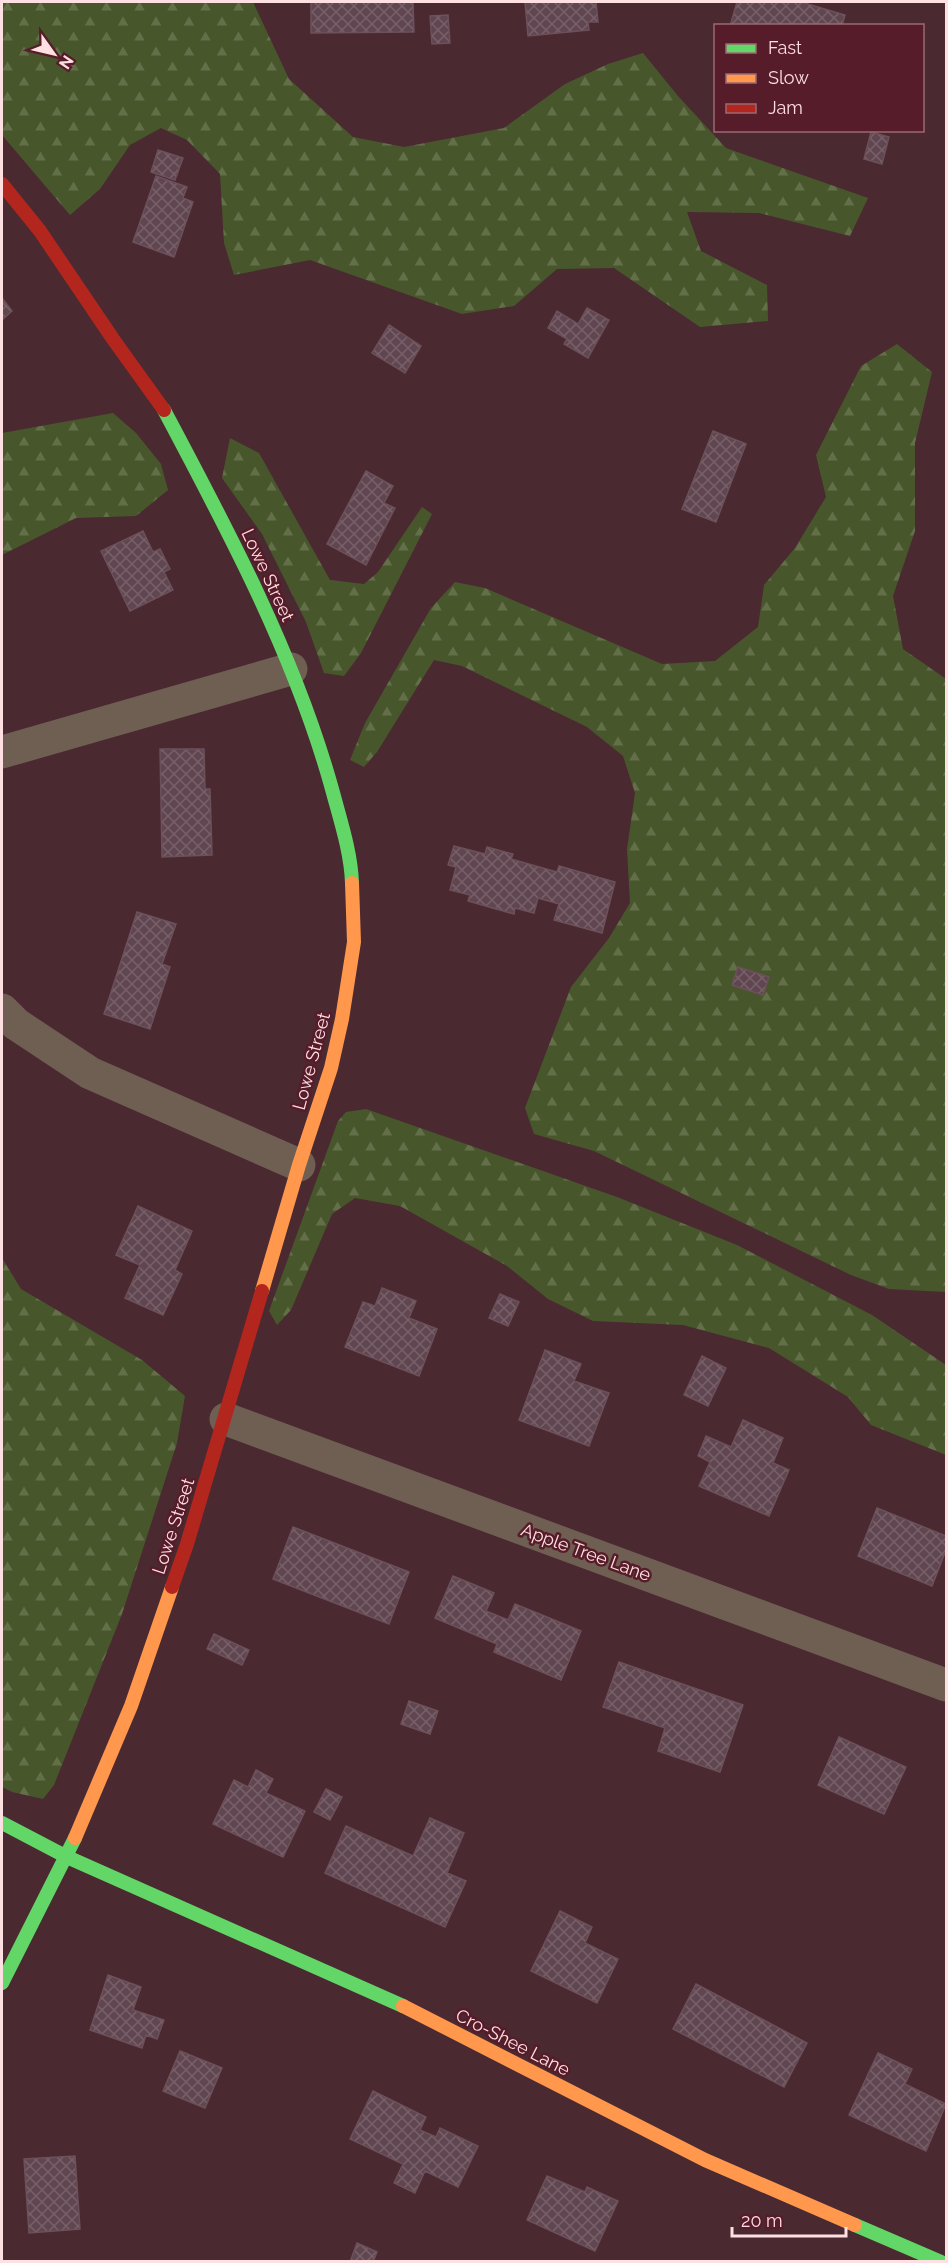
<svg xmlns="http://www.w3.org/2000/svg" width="948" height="2263" font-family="Raleway,sans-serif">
<defs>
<pattern id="forest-firs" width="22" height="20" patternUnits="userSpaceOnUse" patternTransform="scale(1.5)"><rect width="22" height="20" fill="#47572b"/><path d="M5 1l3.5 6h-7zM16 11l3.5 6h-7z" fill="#636f49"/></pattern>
<pattern id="building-cross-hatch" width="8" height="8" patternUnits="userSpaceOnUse" patternTransform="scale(1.5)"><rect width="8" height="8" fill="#604650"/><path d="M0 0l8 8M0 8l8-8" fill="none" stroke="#786069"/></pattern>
</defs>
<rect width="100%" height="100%" fill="#4a2931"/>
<!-- forest -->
<path fill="url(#forest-firs)" d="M2,2H253L289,79L353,137L404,147L504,128L565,84L608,64L643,53L678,96L726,148L868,198L850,236L759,213L687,212L701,251L767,285L768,321L700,327L614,268L557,269L514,306L462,314L310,260L234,275L224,243L220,174L187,140L161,128L130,145L100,189L70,215L2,135Z
M897,344L932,372L915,443V531L893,596L903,649L946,679V1292L889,1289L851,1275L594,1151L534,1134L525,1108L571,987L609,938L630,903L627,849L635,793L623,756L587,727L462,666L434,660L377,752L364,767L350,760L365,723L431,608L455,582L485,588L662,664L715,661L758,627L764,585L795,548L826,497L816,455L861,366Z
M113,413L136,433L161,464L168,490L136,516L76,518L2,555V433Z
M230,438L259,453L330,580L364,584L378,572L422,507L432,514L361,653L344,676L324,673L306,622L262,534L222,478Z
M366,1109L617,1197L737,1245L872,1315L946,1365V1455L871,1425L848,1397L769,1348L683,1325L593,1321L548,1299L507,1266L400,1206L355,1198L332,1214L291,1310L277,1325L269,1311L338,1121L346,1112Z
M2,1258L21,1289L142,1360L185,1396L177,1443L122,1614L54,1785L43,1799L12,1792L2,1787Z"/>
<!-- building -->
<path fill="url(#building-cross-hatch)" stroke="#6c505a" stroke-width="1.5" d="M311,2H413L414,32L311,33Z
M525,2H596L598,22H588L589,30L528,36Z
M737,2H801L845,15L842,26H730Z
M448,15L450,43L432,44L430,16Z
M871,132L889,137L882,164L864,159Z
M158,150L183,158L175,180L151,172Z
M156,176L187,187L183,198L193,202L174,257L133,242Z
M2,298L12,311L2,320Z
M587,308L609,320L588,358L564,344L567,339L548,328L557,311L578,324Z
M389,325L421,346L405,373L372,353Z
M713,431L746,444L716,522L682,509Z
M366,471L393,486L384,503L395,508L366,565L327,544Z
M143,531L153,552L160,549L170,569L164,572L173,590L130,611L101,551Z
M160,749H204L205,789H210L212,855L162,857Z
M454,846L485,854L487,847L513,854L511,859L557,872L559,866L615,882L602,933L554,920L559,904L538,898L534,913L515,908L514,914L468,901L470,895L450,890L456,867L448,865Z
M137,912L176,924L162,964L170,967L150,1029L104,1014Z
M738,967L769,977L763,995L732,985Z
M138,1206L192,1231L175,1270L182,1274L163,1315L125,1298L140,1265L116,1255Z
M382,1288L416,1301L409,1318L437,1329L419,1376L345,1347L363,1302L375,1306Z
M500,1294L519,1302L508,1326L489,1318Z
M545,1350L581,1364L574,1381L609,1393L589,1446L519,1420Z
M702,1356L726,1368L708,1406L684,1395Z
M743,1420L783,1438L773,1463L789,1470L769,1516L699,1486L710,1462L698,1456L706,1436L731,1447Z
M877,1508L946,1536V1550L932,1586L858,1556Z
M293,1527L409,1572L389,1624L273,1579Z
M453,1576L494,1593L486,1611L508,1620L515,1604L581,1631L561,1680L494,1652L497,1644L435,1618Z
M214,1634L249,1650L242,1665L207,1649Z
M619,1662L743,1705L720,1772L658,1751L665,1728L603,1707Z
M409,1701L438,1711L430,1734L401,1724Z
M839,1737L906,1767L884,1814L818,1785Z
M256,1770L273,1779L266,1793L305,1811L283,1857L213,1824L234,1780L248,1787Z
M326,1789L342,1797L330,1820L314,1812Z
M430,1818L464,1833L447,1873L466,1881L445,1927L325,1873L346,1826L413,1856Z
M560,1911L592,1927L585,1943L618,1959L597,2003L531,1971Z
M108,1975L141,1987L133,2010L164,2020L157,2039L146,2035L142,2048L90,2030Z
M696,1984L807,2043L784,2087L673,2029Z
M180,2051L222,2068L205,2108L163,2091Z
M878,2053L912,2069L905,2084L946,2104L926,2151L849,2115Z
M373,2091L426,2117L420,2130L436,2137L440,2128L478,2146L458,2187L425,2171L415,2193L394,2183L403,2164L350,2139Z
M75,2156L80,2229L29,2233L24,2159Z
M547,2176L585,2192L587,2187L618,2201L595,2251L527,2220Z
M357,2243L377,2252L373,2262H350Z"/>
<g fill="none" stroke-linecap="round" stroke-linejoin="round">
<!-- street -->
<path stroke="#6f5e52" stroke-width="33" d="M2,752L291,669
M2,1010L16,1024L90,1073L299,1165
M226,1419L946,1685"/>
<!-- fast -->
<path stroke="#63d668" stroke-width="14" d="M164,410C229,532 295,656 332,789C340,819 351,852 352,883
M2,1823L67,1857L403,2006
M2,1983L75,1838
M855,2225L941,2262"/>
<!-- slow -->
<path stroke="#ff974d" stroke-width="14" d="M262,1291L299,1165L331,1068L342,1019L354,942L352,883
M75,1838L131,1706L172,1587
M403,2006L705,2160L855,2225"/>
<!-- jam -->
<path stroke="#b3261e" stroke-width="14" d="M2,184L40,231L113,339L164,410
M172,1587L187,1544L262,1291"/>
</g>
<g text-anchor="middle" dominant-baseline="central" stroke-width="5" stroke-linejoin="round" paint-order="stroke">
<!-- street labels -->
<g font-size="18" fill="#fedfe2" stroke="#571c29">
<text transform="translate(268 575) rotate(65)">Lowe Street</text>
<text transform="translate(311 1061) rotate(-75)">Lowe Street</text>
<text transform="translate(173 1526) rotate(-72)">Lowe Street</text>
<text transform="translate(586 1552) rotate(20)">Apple Tree Lane</text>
<text transform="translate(513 2042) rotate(27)">Cro-Shee Lane</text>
</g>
</g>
<!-- border -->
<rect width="948" height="2263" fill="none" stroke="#fedfe2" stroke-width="6"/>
<!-- legend -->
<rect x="714" y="24" width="210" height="108" fill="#571c29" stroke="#9a6a73" stroke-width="1.5"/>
<rect x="726" y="44" width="30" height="9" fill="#63d668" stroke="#9a6a73" stroke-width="1.5"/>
<text x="768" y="54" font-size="18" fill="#fedfe2">Fast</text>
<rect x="726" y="74" width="30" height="9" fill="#ff974d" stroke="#9a6a73" stroke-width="1.5"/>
<text x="768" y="84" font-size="18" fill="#fedfe2">Slow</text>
<rect x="726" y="104" width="30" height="9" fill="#b3261e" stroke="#9a6a73" stroke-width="1.5"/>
<text x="768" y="114" font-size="18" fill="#fedfe2">Jam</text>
<!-- north arrow -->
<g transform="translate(54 54) rotate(124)" stroke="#571c29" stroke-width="4.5" paint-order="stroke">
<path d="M0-4.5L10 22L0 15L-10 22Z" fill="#fedfe2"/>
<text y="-9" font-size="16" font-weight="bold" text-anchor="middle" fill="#fedfe2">N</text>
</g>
<!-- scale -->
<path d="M732 2227v9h114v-9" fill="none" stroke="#fedfe2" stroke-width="3"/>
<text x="741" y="2227" font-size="18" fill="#fedfe2" stroke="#571c29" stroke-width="4.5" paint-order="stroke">20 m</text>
</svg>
